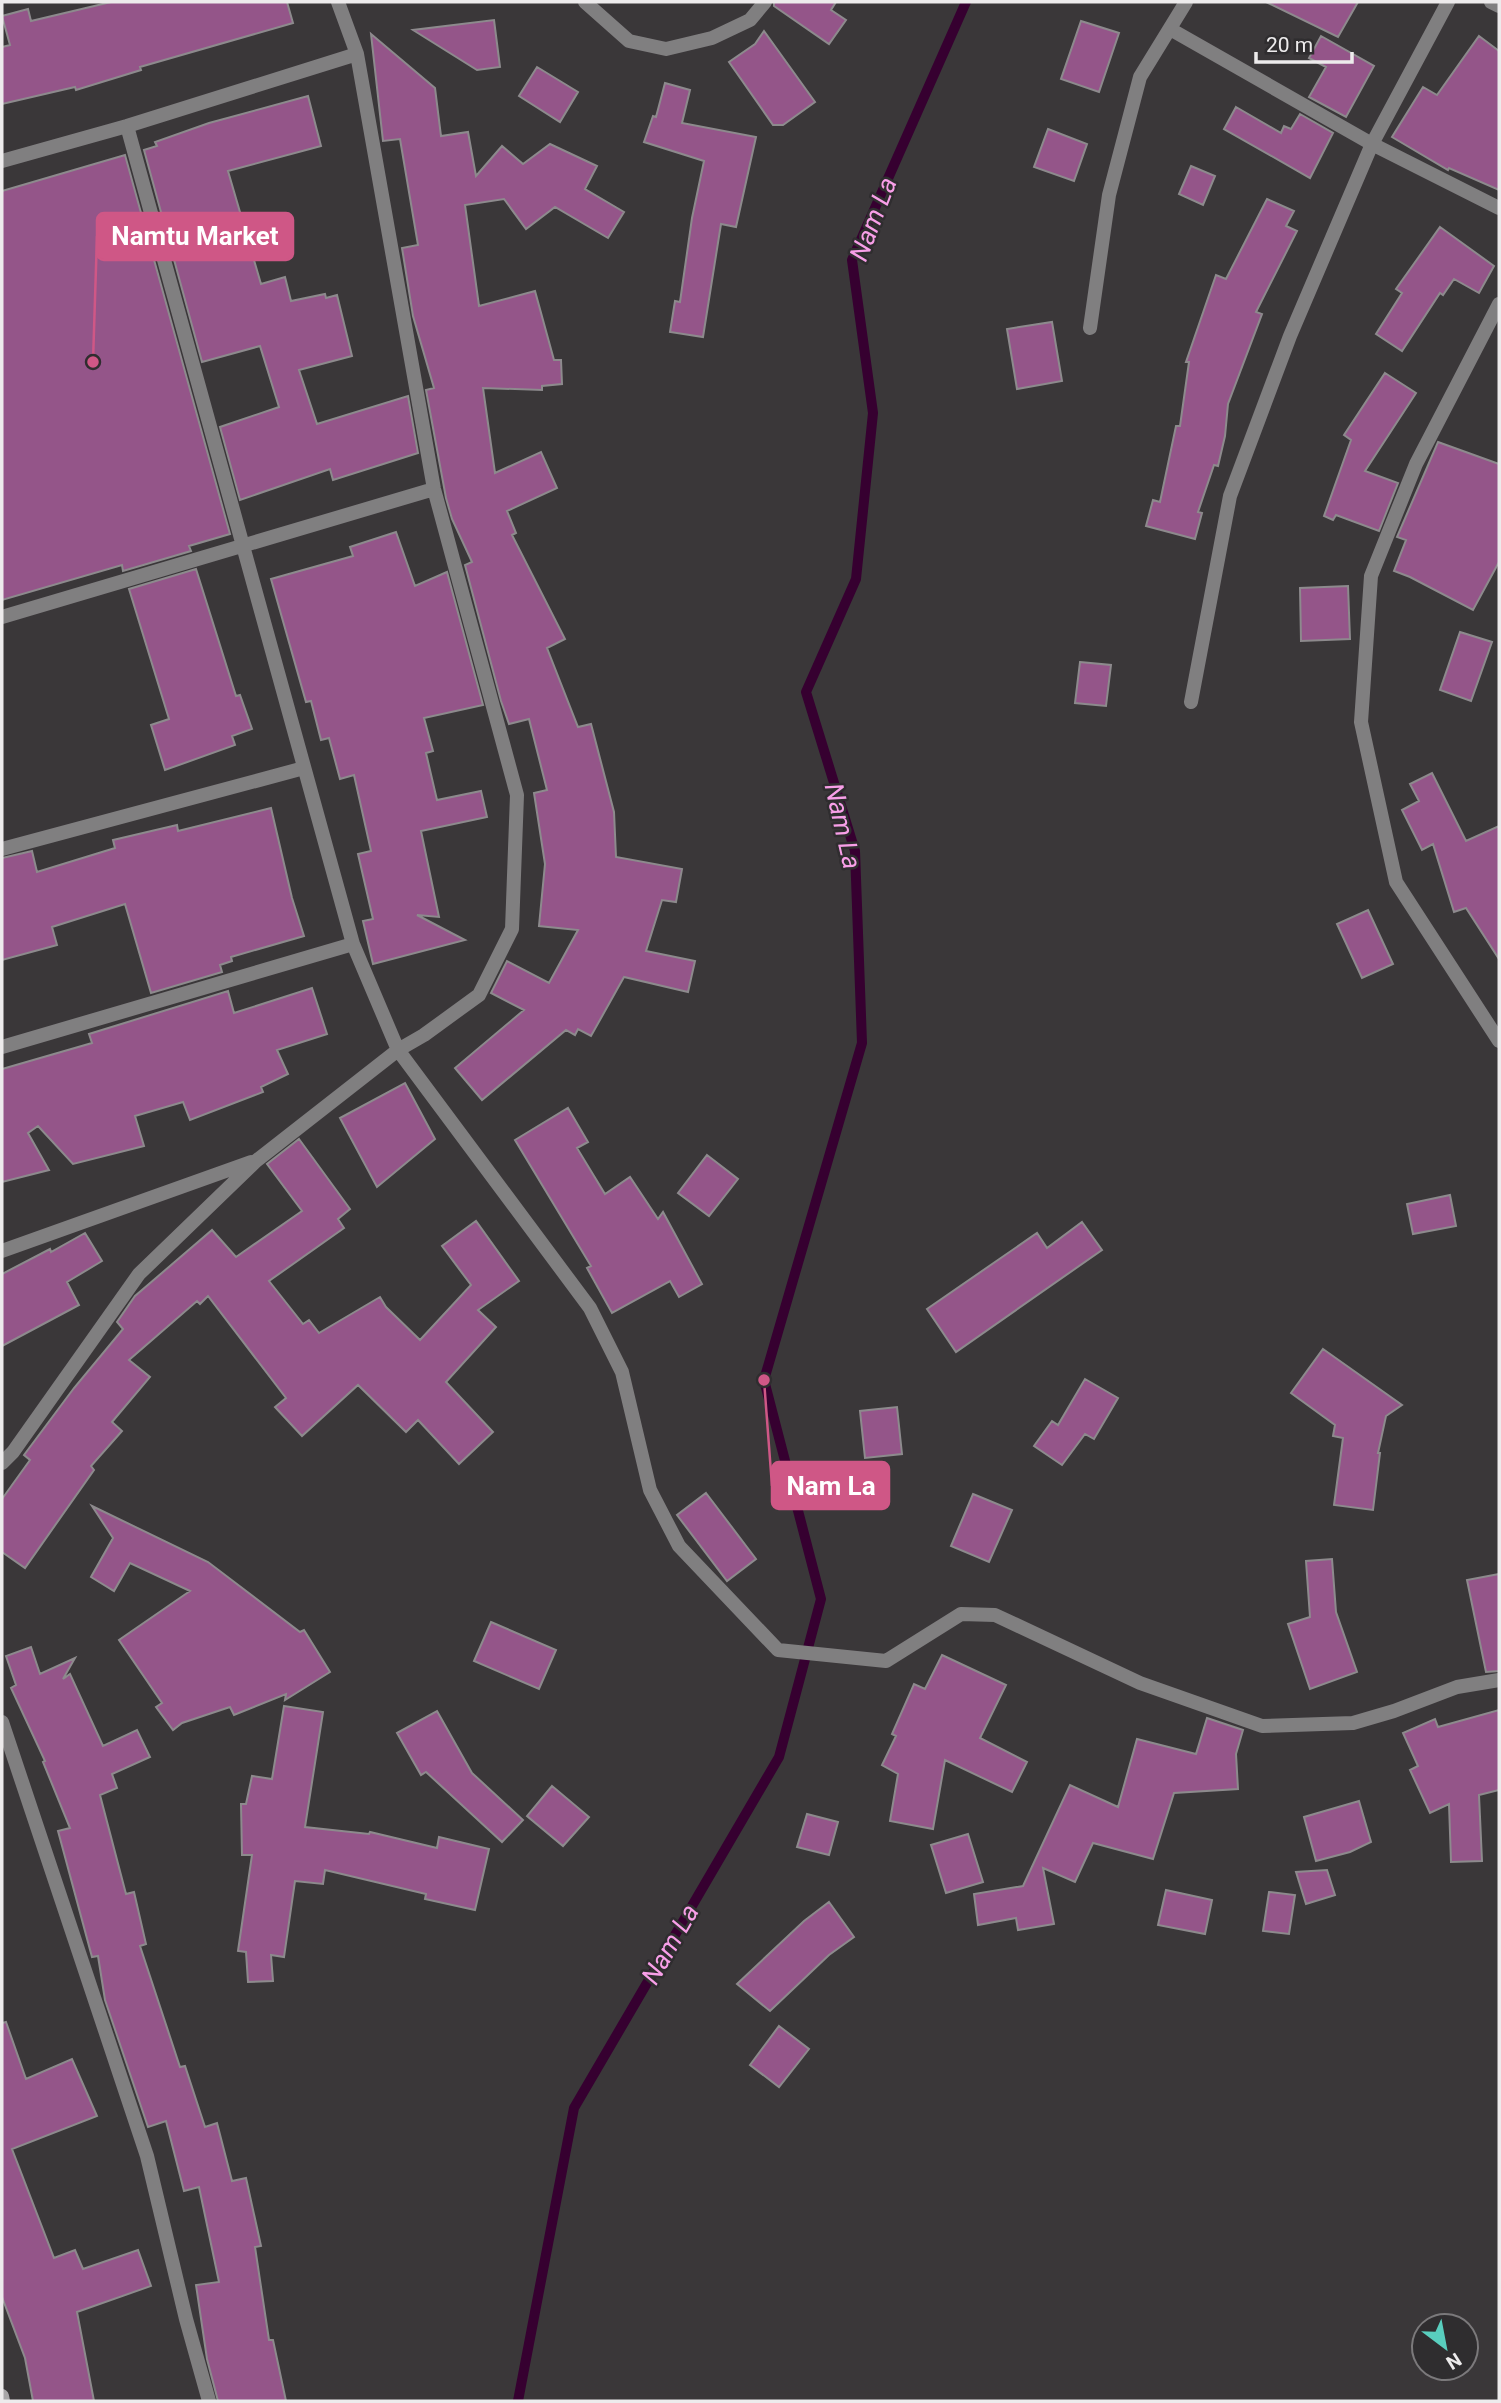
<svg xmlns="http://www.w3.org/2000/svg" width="1501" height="2403" font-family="Roboto,sans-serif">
<rect width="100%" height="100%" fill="#3a3739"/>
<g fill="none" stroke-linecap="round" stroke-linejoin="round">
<!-- stream -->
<path stroke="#360030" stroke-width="10" d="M518,2401L574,2108L779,1757L821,1599L764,1380L862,1043L855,851L806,692L856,579L873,413L852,260L966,2"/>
</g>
<!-- building -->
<path fill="#945589" stroke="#8d8a8d" stroke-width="2" d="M111,2H287L293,23L140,67L141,70L76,90L75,87L2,104V47L10,45L2,16L28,9L31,21Z
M774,2H836L831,10L846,20L829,44L774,6Z
M1266,2H1358L1338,37Z
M494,20L500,67L477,70L413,30Z
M1081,21L1119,33L1099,92L1061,79Z
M764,31L815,102L783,125H773L729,62L755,44Z
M371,34L435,88L441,136L468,132L476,176L502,146L523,164L550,144L597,166L585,189L624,212L608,238L555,207L526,229L504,199L465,205L479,306L535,291L554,360H561L562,384L542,386V390L483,388L495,473L541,452L557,488L507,511L516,533L512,535L565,639L547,648L578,727L591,724L614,812L616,857L682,869L676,902L662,900L646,951L695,961L688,992L624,977L591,1036L578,1029L575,1035L566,1030L482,1100L455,1068L524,1010L491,993L507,961L549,983L578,930L539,926L545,864L534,793L547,790L529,719L509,724L501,701L465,565L472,562L452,519L446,498L426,390L434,388L413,316L402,248L418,245L400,139L383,141Z
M1321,36L1374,66L1346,117L1309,97L1326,67L1309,58Z
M1479,36L1499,51V190L1449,168L1448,170L1392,137L1423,87L1437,95Z
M537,67L578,92L560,122L519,96Z
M665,83L690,90L682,123L756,137L736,227L721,224L703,337L670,332L675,301L680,302L692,218L704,161L644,142L653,116L656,117Z
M308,96L321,146L228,171L261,284L285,277L291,301L325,294L326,298L337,295L352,356L299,370L317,424L408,396L418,453L333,480L330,469L240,500L220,427L279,407L260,346L202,362L144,150L157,146L155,142L209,123Z
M1236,107L1281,133L1284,126L1291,129L1300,114L1333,133L1310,178L1224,129Z
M1048,129L1087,144L1074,181L1034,167Z
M125,155L230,534L189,546L191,551L123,571L122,565L2,600V191Z
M1191,166L1215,176L1203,205L1179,194Z
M1267,199L1294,211L1286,226L1297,231L1256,312L1262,314L1228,404L1225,436L1218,466L1214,465L1198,512L1202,513L1195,539L1146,526L1153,500L1160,502L1176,426H1180L1189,362H1186L1216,275L1226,279Z
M1440,227L1494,266L1479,293L1454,279L1443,295L1440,293L1402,351L1376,334L1402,293L1396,289Z
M1052,322L1062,381L1017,389L1007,329Z
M1385,373L1416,393L1365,471L1398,483L1379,531L1336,515L1333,520L1324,516L1351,440L1344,435Z
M1438,442L1499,464V562L1473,610L1410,577L1394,571L1406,540L1397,537Z
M396,532L415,586L447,572L483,705L424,718L433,751L426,753L437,800L481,791L487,817L421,831L439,917L417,915L465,940L373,964L363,921L373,919L358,854L371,851L354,775L340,779L329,738L321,740L311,701L306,702L271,579L353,556L350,547Z
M196,569L236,696L240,695L252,729L232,736L235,745L165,770L151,725L169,719L129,589Z
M1348,586L1350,639L1301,641L1300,588Z
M1460,632L1492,642L1471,701L1440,690Z
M1080,662L1111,665L1106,706L1075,703Z
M1432,773L1466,841L1499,826V959L1466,908L1454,912L1433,844L1422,850L1402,810L1419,801L1410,784Z
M271,808L292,898L304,936L231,957L232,961L220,965L222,972L151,993L125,904L52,927L57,945L2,960V858L32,851L37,872L115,848L113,840L177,825L178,831Z
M1368,910L1393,964L1362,978L1337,924Z
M312,988L327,1034L277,1050L288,1074L261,1087L263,1092L190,1120L183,1102L135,1116L144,1146L73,1164L38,1126L28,1133L49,1170L2,1182V1069L92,1043L89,1034L228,991L234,1013Z
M405,1083L435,1139L377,1187L340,1118Z
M568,1108L588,1142L577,1148L605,1194L630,1177L658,1219L663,1212L702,1284L679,1297L670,1281L612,1313L587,1268L591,1266L515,1140Z
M299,1139L350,1209L338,1219L344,1228L269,1281L303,1324L309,1320L319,1333L380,1297L386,1307L420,1340L471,1285L442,1246L476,1221L519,1281L478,1310L496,1327L446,1382L493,1432L459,1464L418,1420L406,1432L358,1385L302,1436L275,1407L286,1398L208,1296L200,1304L197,1301L129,1360L150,1377L112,1422L122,1431L91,1466L94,1470L25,1568L2,1552V1499L30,1460L24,1455L74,1388L123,1329L117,1322L135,1296L212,1230L236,1257L302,1211L267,1164Z
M707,1155L738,1179L709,1216L678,1193Z
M1450,1195L1456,1226L1413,1234L1407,1204Z
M1082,1222L1102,1250L956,1352L927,1309L1037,1233L1047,1248Z
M85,1233L102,1261L67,1282L79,1305L2,1346V1274L50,1249L51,1252Z
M1323,1349L1402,1405L1386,1416L1378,1453H1380L1373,1510L1334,1505L1343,1438L1333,1436L1335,1425L1291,1393Z
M1085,1379L1118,1398L1094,1439L1085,1434L1062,1465L1034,1446L1052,1421L1058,1425Z
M897,1407L902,1454L865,1458L860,1411Z
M706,1493L756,1559L727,1581L677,1515Z
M973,1494L1012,1510L989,1562L951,1546Z
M92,1506L208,1562L300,1632L304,1630L330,1672L285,1700L286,1694L234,1715L230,1707L182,1723L173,1730L156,1707L162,1703L119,1640L190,1591L130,1563L114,1591L91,1577L113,1538Z
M1332,1559L1336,1612L1357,1672L1310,1689L1288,1624L1310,1617L1306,1561Z
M1499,1574V1671L1486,1672L1467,1580Z
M491,1622L556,1650L539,1689L474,1661Z
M31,1647L40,1674L75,1658L63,1679L70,1674L103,1746L137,1730L150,1757L112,1774L117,1788L100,1795L126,1894L134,1892L146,1944L140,1946L180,2067L185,2066L205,2127L217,2123L232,2181L246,2178L261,2246L255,2247L269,2340H273L286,2401H218L207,2359L196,2285L219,2282L199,2187L184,2191L166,2121L148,2127L105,2000L98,1956L92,1957L58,1831L70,1828L43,1762L45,1761L11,1688L16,1685L6,1656Z
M942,1655L1006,1685L980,1738L1027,1762L1012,1792L945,1760L933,1829L890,1821L898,1774L882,1765L896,1736L892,1734L914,1684L925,1689Z
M284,1706L323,1712L305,1827L369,1834L370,1832L437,1848L439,1837L489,1849L475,1910L425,1899L426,1894L325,1870L323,1884L295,1881L284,1957L271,1955L273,1981L248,1982L246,1952L238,1951L252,1855H242L241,1804H246L252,1776L272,1779Z
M1499,1710V1790L1479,1795L1482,1861L1451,1862L1449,1804L1430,1813L1410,1770L1418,1766L1403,1733L1435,1719L1438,1727Z
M437,1711L472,1773L523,1820L502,1842L426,1772L421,1775L397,1733Z
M1207,1718L1243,1730L1236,1754L1238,1789L1174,1793L1153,1859L1093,1843L1075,1882L1043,1868L1054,1924L1018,1930L1016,1918L978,1925L974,1894L1023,1886L1070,1785L1118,1807L1137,1739L1196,1754Z
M552,1786L589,1817L563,1846L527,1816Z
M1359,1801L1371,1842L1350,1852L1316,1861L1304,1817Z
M807,1814L838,1822L829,1855L797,1847Z
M968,1834L983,1882L946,1893L931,1845Z
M1327,1870L1335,1895L1306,1904L1296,1872Z
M1166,1890L1212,1900L1205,1934L1158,1925Z
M1269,1892L1295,1895L1289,1934L1263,1931Z
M829,1902L854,1937L829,1955L770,2011L737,1984L804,1921Z
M6,2022L26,2079L72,2059L97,2116L12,2149L54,2258L75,2250L83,2269L138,2250L151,2286L77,2312L94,2401H33L25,2358L2,2297V2023Z
M779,2026L809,2049L779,2087L750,2065Z"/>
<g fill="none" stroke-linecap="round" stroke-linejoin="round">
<!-- minor -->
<path stroke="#807f80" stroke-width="14" d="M585,2L629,41L666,49L712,38L750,20L765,2
M1491,2L1499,6
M1170,29L1372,144L1499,208
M127,126L353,944L398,1050L590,1308L622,1372L650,1490L679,1546L778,1650L886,1661L961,1614L995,1615L1140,1683L1262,1726L1353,1723L1394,1711L1457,1687L1499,1680
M2,161L127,126L357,54
M1499,304L1416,464L1371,576L1361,722L1396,882L1499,1041
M1090,328L1109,195L1140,77L1186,2
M2,617L434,489
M1191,702L1230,496L1290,336L1372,144L1448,2
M2,849L304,768
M2,1047L353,944
M2,1251L251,1162
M2,1463L13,1452L139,1274L256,1161L398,1050L424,1035L479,995L512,929L517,795L434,489L357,54L338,2
M2,1722L147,2156L186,2319L209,2401"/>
<!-- secondary -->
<path stroke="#a8a6a8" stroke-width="14" d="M2,2396L3,2401"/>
</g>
<g text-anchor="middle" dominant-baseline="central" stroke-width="5" stroke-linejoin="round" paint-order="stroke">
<!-- water labels -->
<g font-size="26" font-style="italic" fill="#f89fe8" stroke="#2f2d2f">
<text transform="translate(873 219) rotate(-69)">Nam La</text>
<text transform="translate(843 826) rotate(77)">Nam La</text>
<text transform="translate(670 1944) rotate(-60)">Nam La</text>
</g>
</g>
<!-- callouts -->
<path fill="none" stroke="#cf5786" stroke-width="2.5" d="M93 362L97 236M764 1380L772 1486"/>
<g fill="#cf5786" stroke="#2f2d2f" stroke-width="2.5">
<circle cx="93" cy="362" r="7"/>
<circle cx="764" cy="1380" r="7"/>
</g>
<g fill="#cf5786" stroke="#cf5786" stroke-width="2.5">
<rect x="97" y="213" width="196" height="47" rx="7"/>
<rect x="772" y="1462" width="117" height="47" rx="7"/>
</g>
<g font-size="26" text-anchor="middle" font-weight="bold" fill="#fff">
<text x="195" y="245">Namtu Market</text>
<text x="831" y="1495">Nam La</text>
</g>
<!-- border -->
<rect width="1501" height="2403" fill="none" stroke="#edebec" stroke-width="7"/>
<!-- north arrow -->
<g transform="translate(1445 2347) rotate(148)"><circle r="33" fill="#2f2d2f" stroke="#7b797b" stroke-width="2"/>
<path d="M0-5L12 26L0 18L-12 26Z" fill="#59cebe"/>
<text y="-10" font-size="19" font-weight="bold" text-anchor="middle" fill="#edebec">N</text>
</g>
<!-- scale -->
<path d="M1256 52v10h96v-10" fill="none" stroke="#edebec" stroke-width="3.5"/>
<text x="1266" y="52" font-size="21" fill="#edebec" stroke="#2f2d2f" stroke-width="5" paint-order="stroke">20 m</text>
</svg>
